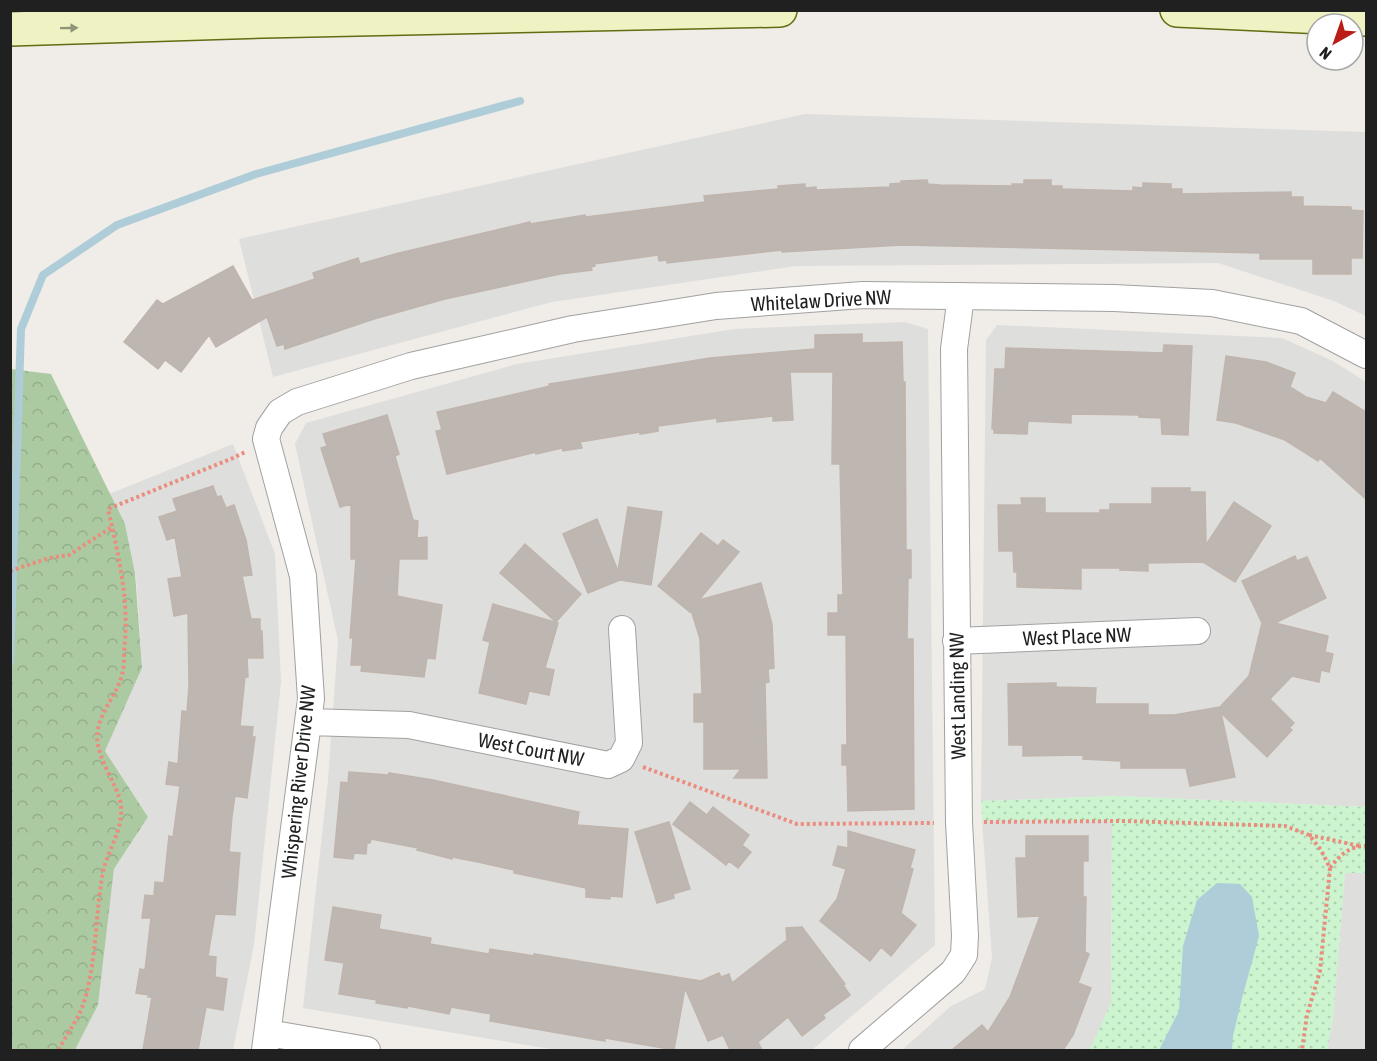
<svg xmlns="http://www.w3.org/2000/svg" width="1377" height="1061" font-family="'Asap Condensed',sans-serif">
<defs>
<pattern id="forest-crowns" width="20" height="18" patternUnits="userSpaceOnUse" patternTransform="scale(1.5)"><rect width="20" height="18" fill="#accaa2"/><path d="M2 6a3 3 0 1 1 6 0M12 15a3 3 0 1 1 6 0" fill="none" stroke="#94ad8b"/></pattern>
<pattern id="park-dots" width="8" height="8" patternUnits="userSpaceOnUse" patternTransform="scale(1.5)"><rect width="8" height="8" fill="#cbf4cf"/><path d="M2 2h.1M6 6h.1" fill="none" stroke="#aed1b1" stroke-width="1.8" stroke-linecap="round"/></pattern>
</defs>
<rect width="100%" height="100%" fill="#f0ede8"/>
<!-- residential -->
<path fill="#dededd" d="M805,114L1366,132V316L1334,301L1218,263L796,266L552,302L273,377L239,239Z
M905,322L928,329L935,945L812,1050H557L303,1008L328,780L338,641L295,444L306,423L517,364L734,329Z
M997,325L1282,338L1333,361L1366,382V807L1116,796L981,801L986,340Z
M233,444L275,554L281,682L254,945L233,1050H75L98,1005L114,869L148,817L105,751L142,668L136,577L125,524L109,494Z
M982,820H1112L1111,1003L1090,1050H902L951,1006L985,989L992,958Z
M1345,873H1366V1050H1327L1333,1018Z"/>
<!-- forest -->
<path fill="url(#forest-crowns)" d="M11,369L51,374L125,524L135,573L142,668L105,751L148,817L114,869L98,1005L75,1050H11Z"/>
<!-- park -->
<path fill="url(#park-dots)" d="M1116,796L1366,807V873H1345L1333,1018L1327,1050H1090L1111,1003L1112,821L982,820L981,801Z"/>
<!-- water -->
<path fill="#aecdd8" d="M1217,883L1240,884L1252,897L1259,936L1241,1002L1233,1036L1232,1050H1159L1179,1011L1183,946L1197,900Z"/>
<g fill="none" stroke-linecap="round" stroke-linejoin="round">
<!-- stream -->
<path stroke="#aecdd8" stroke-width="8" d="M10,662L21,329L43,275L117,225L256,174L520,101"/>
</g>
<!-- building -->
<path fill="#bdb6b1" stroke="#c0b5ac" stroke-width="1.5" d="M927,180L928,184L940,185L1012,186V184H1024V180H1051V186H1062V189L1133,191V187L1143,188V183L1171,184V189H1182V194L1291,192V197H1303V206L1351,207V210L1363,211L1362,258H1351V274H1313V259H1260V253L902,245L782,252V250L667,263V260L659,261L658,255L594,264L595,266L591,267L592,270L560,274L445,299L374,319L285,349L284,344L277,346L267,317L216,347L209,335L181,372L165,360L158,369L124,342L157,300L163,304L233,266L252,300L315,279L313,273L358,258L360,264L395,254L530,222V224L585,215L586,217L705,202L704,196L778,189V186L805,184V188L816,187V190L890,187V184L901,183V181Z
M862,334V343L902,342L903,382H905L906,550H911V578H908L907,639H913L914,809L848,811L847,765H842V745H847L846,635H828V613H838V595H843L840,464H832L833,372H790L793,420L773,421V416L717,422V418L658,426V431L640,434V432L580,442L582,448L563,451L562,448L536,454V452L447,474L436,431L442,430L437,412L550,386L549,384L710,358L815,349V335Z
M1164,345L1192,346L1188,435L1162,434L1161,418L1139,417V415L1071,414V423L1028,421L1027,434L994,433V429H992L995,369H1005L1006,348L1163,353Z
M1226,356L1266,362L1295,373L1290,387L1306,397L1326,403L1333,392L1366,412V499L1320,458L1318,461L1285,440L1236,423L1217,420Z
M387,415L399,454L395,456L413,520L418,521L417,538L427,537V559H399L397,596L442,605L435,659L427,658L424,677L361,671L362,665H351L353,638H350L356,559H351V504L340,507L321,448L327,446L323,434Z
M213,486L217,497L221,496L226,508L234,505L246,540L252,575L242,576L251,619H260V631H262L263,658H247L248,677H245L240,726L253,727L252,737H255L247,798L235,796L232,816L229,852L240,853L235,915L215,914L208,956L216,957L215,977L227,979L223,1010L206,1007L198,1050H143L152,997H148L149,995L136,993L140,969L145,970L151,918H142L145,895L154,896L155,882L164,883L169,836L173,837L180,786L166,784L169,762L178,764L182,711L187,712L189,686L188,613L174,616L168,579L182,577L175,537L167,540L159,517L177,511L173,499Z
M1152,488H1190V492H1205L1206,545L1234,502L1271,526L1235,582L1203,562L1148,563V571L1120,570V568H1081V589L1017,587V572H1014L1013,551H999L998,505H1022L1021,498H1045V513H1100V510H1110V504H1152Z
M628,507L662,512L651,585L620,580L588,593L563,534L597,519L618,571Z
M701,533L718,546L723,540L739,552L699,600L761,583L772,624L774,668L768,669L769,682L765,683L767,778H734L741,769H704V722H694V694H702L700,639L691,610L690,612L658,586Z
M525,544L581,594L556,622L500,573Z
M1295,556L1297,561L1307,557L1326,598L1275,623L1328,636L1325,652L1333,654L1329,672L1321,670L1319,682L1292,676L1270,699L1294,723L1289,728L1292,730L1267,757L1221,713L1235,777L1190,786L1186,768H1121V761L1083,759V755L1023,756V745H1009L1008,684L1056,683V687L1096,688L1095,704H1148V715H1174L1220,707L1249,676L1262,623L1242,581Z
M493,604L558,623L545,668L554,670L549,695L529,691L526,704L479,693L490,642L483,640Z
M349,772L389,775V773L433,780L579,812L577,825L628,829L622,897L610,896V899L586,897V888L514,873V870L478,862L452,857V859L417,850L418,848L371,839L370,843H367L366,854L354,853L353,859L334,857L341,782L348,783Z
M690,802L707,815L713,807L749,835L742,845L751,852L738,868L729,861L726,865L673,824Z
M669,822L690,889L673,894L674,898L657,903L635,832Z
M848,831L915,850L910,868L913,869L901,913L916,925L891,956L881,947L870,961L820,921L837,899L846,869L833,865L838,846L848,848Z
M1026,836H1088V861H1083V897H1086L1085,952L1089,954L1078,983L1091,988L1073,1035L1063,1050H952L982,1025L988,1032L1010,997L1040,916L1018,917L1016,858H1026Z
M333,907L381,915L379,929L431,938L430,944L483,953L489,954L490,949L534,956V954L701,981L719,973L721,977L729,974L732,983L787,940L786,928L802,927L845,984L843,985L850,995L823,1015L825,1018L802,1036L788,1017L758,1042L762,1050H730L723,1035L708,1041L685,988L674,1050L605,1038V1041L490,1021L491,1014L451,1007L449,1014L408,1006L407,1008L376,1003L377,1000L339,994L344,963L325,960Z"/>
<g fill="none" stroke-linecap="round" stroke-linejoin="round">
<defs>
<path id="street" d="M956,641L1197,631
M308,722L409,725L608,765L621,759L629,743L622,629
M268,1033L367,1050
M265,1050L311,699L303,576L266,439L269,428L280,412L297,402L411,366L573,329L716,306L863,295L1114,298L1212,303L1301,321L1366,355
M862,1050L953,972L964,955L965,935L959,822L954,349L961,296"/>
<path id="secondary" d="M1177,10L1366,19
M10,29L263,21L780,10"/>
</defs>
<!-- street casing -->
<use href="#street" stroke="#a1a1a1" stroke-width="28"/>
<!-- secondary casing -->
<use href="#secondary" stroke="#606d12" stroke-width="36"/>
<!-- path -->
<path stroke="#ea8d7e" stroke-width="4" stroke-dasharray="3 3" stroke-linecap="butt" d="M10,571L49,558L69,555L112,527
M643,767L797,824L934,823
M984,822L1125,821L1285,826L1309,835L1321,850L1330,868L1320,971L1307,1015L1302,1050
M1309,835L1360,846
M1330,868C1340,855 1349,846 1366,846
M59,1050C66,1034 79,1019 84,1002C97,960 95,915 103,872C108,849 123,831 121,806C119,784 92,755 98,729C102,709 117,694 122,675C124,668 124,660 124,652C130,602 119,558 108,509L233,458L245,452"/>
<!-- street -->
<use href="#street" stroke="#fff" stroke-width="26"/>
<!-- secondary -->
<use href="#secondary" stroke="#eff3c3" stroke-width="33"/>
</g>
<!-- one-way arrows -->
<defs><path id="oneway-solid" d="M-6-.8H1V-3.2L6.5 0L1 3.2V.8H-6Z" transform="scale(1.5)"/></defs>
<use fill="#92947a" href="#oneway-solid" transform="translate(69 28) rotate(-1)"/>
<g text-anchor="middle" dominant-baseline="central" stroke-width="4.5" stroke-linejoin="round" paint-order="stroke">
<!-- street labels -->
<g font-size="20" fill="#202020" stroke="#fff">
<text transform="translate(821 300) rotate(-3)">Whitelaw Drive NW</text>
<text transform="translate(1077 636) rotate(-2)">West Place NW</text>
<text transform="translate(957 696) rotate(-91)">West Landing NW</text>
<text transform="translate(531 749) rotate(11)">West Court NW</text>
<text transform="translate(298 782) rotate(-84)">Whispering River Drive NW</text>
</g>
</g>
<!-- border -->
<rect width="1377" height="1061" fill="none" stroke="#202020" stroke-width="24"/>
<!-- north arrow -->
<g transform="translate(1335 42) rotate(220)"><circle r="28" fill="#ffffff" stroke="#a6a6a6" stroke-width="1.5"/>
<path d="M0-4.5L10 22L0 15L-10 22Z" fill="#ba1c17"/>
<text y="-9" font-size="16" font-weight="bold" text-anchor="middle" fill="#202020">N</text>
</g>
</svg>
